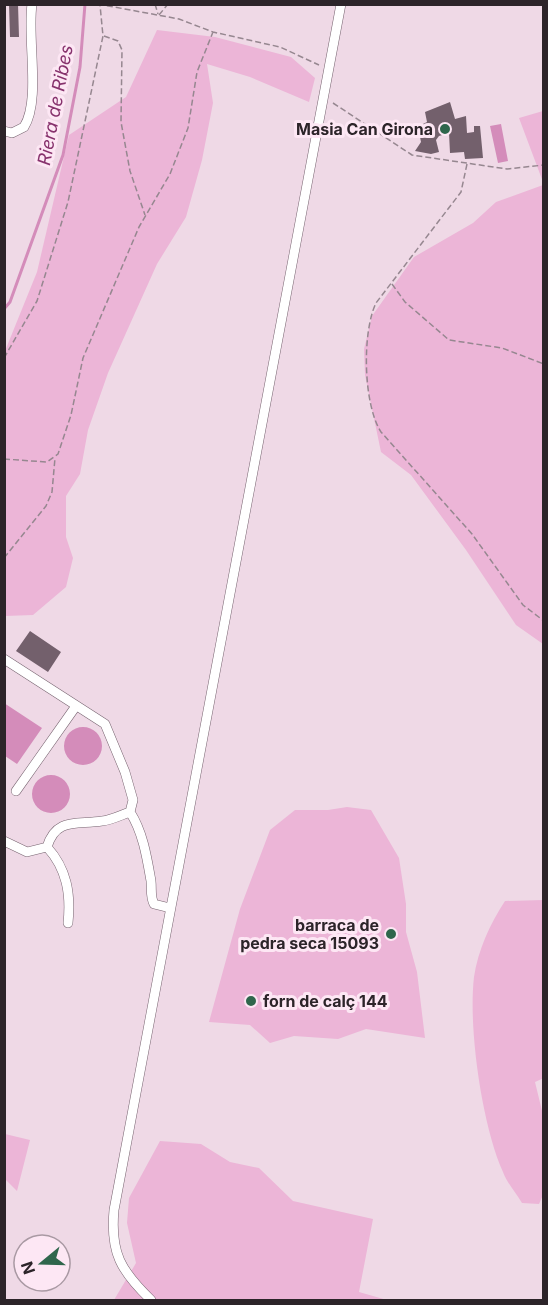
<svg xmlns="http://www.w3.org/2000/svg" width="548" height="1305" font-family="Inter,sans-serif">
<rect width="100%" height="100%" fill="#efd9e6"/>
<!-- green -->
<path fill="#ecb5d7" d="M157,30L215,37L291,57L315,78L309,102L250,77L207,64L213,103L202,160L186,217L157,264L108,373L88,430L80,474L66,496V537L73,558L66,587L33,615L5,616V351L37,272L69,135L126,97Z
M543,111H544L543,182L519,118Z
M543,185H544L543,644L516,625L466,550L411,475L381,452L365,375L364,349L372,316L414,257L473,223L496,202Z
M347,807L371,810L399,858L406,904V932L417,972L425,1038L366,1029L338,1039L294,1036L270,1043L250,1025L209,1022L240,909L270,830L295,810H328Z
M543,900L544,1078L535,1082L543,1115V1195L539,1204L522,1203C516,1193 507,1183 503,1172C482,1125 468,1028 474,977C478,950 490,924 505,901Z
M5,1134L30,1140L17,1191L5,1179Z
M160,1141L201,1144L230,1162L259,1168L293,1201L373,1219L359,1292L387,1300H114L136,1263L127,1223L129,1198Z"/>
<!-- water -->
<path fill="#d48cba" d="M501,124L508,161L498,163L490,126Z
M4,703L42,728L17,764L5,756Z
M64 746a19 19 0 1 1 38 0a19 19 0 1 1-38 0Z
M32 794a19 19 0 1 1 38 0a19 19 0 1 1-38 0Z"/>
<g fill="none" stroke-linecap="round" stroke-linejoin="round">
<!-- stream -->
<path stroke="#d48cba" stroke-width="3" d="M4,309L10,302L63,155L80,67L85,4"/>
</g>
<!-- building -->
<path fill="#73606c" d="M9,4H18L19,37H10Z
M450,102L455,119L466,116L467,133L474,132V126H480L483,158L465,159L464,152L450,153L449,133L439,136L436,140L439,152L431,154L415,151L421,142L419,132L425,131L423,124L427,122L425,112Z
M30,631L61,652L48,672L16,651Z"/>
<g fill="none" stroke-linecap="round" stroke-linejoin="round">
<defs>
<path id="minor" d="M4,131L12,133L24,127C41,100 27,39 32,4
M4,659L105,724L125,772L133,800L130,812C143,832 147,858 151,881C152,890 150,896 154,904L170,908
M16,791L76,706
M4,841L27,852L47,847C56,817 77,825 102,821C112,820 121,815 130,812
M47,847C67,869 71,894 68,923
M151,1300C121,1271 110,1253 114,1210L341,4"/>
</defs>
<!-- minor casing -->
<use href="#minor" stroke="#776470" stroke-width="10"/>
<!-- path -->
<path stroke="#968790" stroke-width="1.5" stroke-dasharray="6 3" stroke-linecap="butt" d="M98,4L179,19L213,32L280,47L319,65
M155,4L158,14
M159,15L168,4
M104,36L118,41L122,50L121,122L130,171L145,215
M333,103L412,155L507,169L544,165
M467,164L461,192L376,303C362,332 363,404 381,432L472,534L523,605L544,621
M392,284L405,302L449,340L502,348L544,364
M4,358L37,301L68,202L103,36L100,5
M4,459L47,462L58,454L71,415L83,358L139,227L170,174L188,128L197,72L213,32
M4,558L46,506L52,492L55,458"/>
<!-- minor -->
<use href="#minor" stroke="#fff" stroke-width="9"/>
</g>
<!-- markers -->
<g fill="#2f664c" stroke="#fde7f4" stroke-width="2">
<circle cx="445" cy="129" r="6"/>
<circle cx="391" cy="934" r="6"/>
<circle cx="251" cy="1001" r="6"/>
</g>
<g text-anchor="middle" dominant-baseline="central" stroke-width="6" stroke-linejoin="round" paint-order="stroke">
<!-- poi labels -->
<g font-size="16" font-weight="bold" fill="#2c2429" stroke="#fde7f4" text-anchor="end">
<text x="433" y="129">Masia Can Girona</text>
<text x="379" y="925">barraca de<tspan x="379" dy="18">pedra seca 15093</tspan></text>
<text x="263" y="1001" text-anchor="start">forn de calç 144</text>
</g>
<!-- water labels -->
<g font-size="18" font-style="italic" fill="#87326d" stroke="#fde7f4">
<text transform="translate(55 105) rotate(-79)">Riera de Ribes</text>
</g>
</g>
<!-- border -->
<rect width="548" height="1305" fill="none" stroke="#2c2429" stroke-width="12"/>
<!-- north arrow -->
<g transform="translate(42 1263) rotate(251)"><circle r="28" fill="#fde7f4" stroke="#a999a3" stroke-width="1.5"/>
<path d="M0-4.5L10 22L0 15L-10 22Z" fill="#2f664c"/>
<text y="-9" font-size="16" font-weight="bold" text-anchor="middle" fill="#2c2429">N</text>
</g>
</svg>
